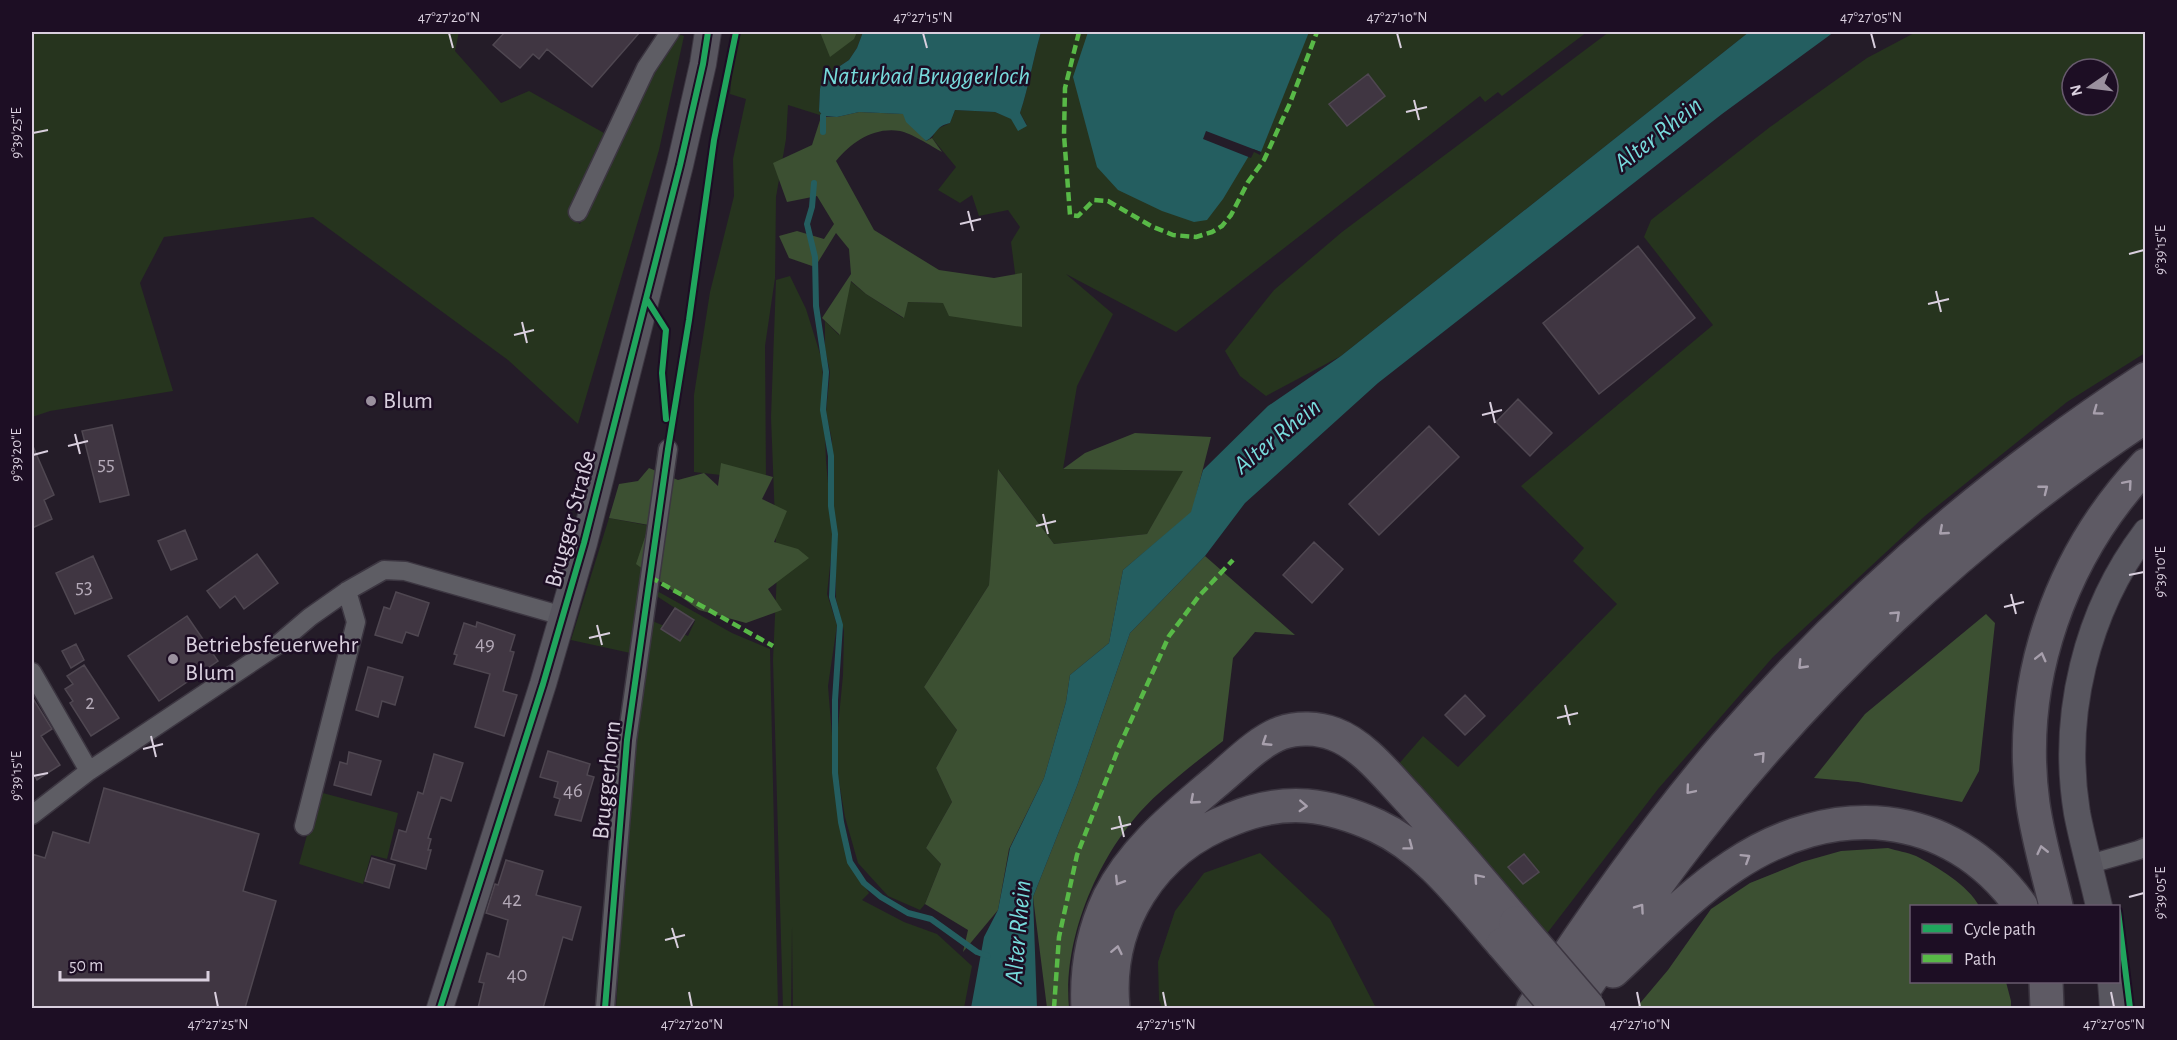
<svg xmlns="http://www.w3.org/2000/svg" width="2177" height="1040" font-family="'Alegreya Sans',sans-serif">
<rect width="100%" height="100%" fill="#241c28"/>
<!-- green -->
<path fill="#26341e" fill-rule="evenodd" d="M32,32H459L455,51L501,103L529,91L604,133L592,158L571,217L580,224L639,96L679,34L684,36L659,150L578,424L508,360L313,217L164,237L140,283L173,391L50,411L32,417Z
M736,32H863L857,48L849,60L828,74L822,80L820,89L819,111L823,116L788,105L786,139L776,197L775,278L765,346L766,480L694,472V395L710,292L734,196L733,159L746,99L730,94Z
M1041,32H1587L1502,96L1498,92L1485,102L1480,96L1176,332L1066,274L1113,314L1077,386L1063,469L1184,471L1147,534L1054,544L999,470L989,585L924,687L957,730L936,768L952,802L926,848L941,864L925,904L920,910L888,896L858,863L845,817L835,758L843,675L844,631L836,599V524L832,502V440L826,412L830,372L825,349V321L839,335L850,281L866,294L903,318L908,302L943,303L1022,327L1011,242L1020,227L1008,210L979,216L972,195L960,203L938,190L956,167L932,138L937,129L950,123L955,110L995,112L1027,125L1020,113C1029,86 1033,59 1041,32Z
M1609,32H1749L1341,356L1266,396L1240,376L1225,351L1274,290L1342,232Z
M1916,32H2145V353L2067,402L1925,516L1773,657L1658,789L1545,936L1397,766L1423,736L1458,767L1617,604L1573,561L1584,548L1521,486L1713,325L1644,237L1651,220L1770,127L1867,58ZM2072,69H2108V105H2072Z
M790,276L806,309L822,360L826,461L833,538L827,594L837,625L828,686L837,798L847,856L869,893L862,900L904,922L937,934L972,966L964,1008H793L792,927L791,1008H783L773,660L777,572L771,417L776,280Z
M609,518L651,526L635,654L571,640Z
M659,592L732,633L770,649L778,1008H616L634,741L650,620L688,636L695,621L655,595Z
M319,792L398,813L387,859L371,855L363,884L299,864Z
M1260,853L1330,919L1376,1008H1162L1159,1000L1158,962L1175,911L1204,873Z"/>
<!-- forest -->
<path fill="#3c5032" d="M820,32H857L854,39L830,57Z
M859,112L904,114L926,141L932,138L942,152C931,146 911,133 900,131C873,127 852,142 836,161L874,230L939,270L994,278L1022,273V327L949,316L943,303L908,302L904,318L866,294L851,281L840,335L822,318L851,274L849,249L836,233L815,267L789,258L779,236L797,231L824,239L834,224L817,196L787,202L773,163L812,145L821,117H837Z
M1135,433L1211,437L1192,512L1123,570L1109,643L1070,675L1066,702L1044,778L1009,849L998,910L963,952L968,930L925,904L941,864L926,848L952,802L936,768L957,730L924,687L989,585L998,469L1054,544L1147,534L1183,471L1063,469L1085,453Z
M721,463L773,477L762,499L787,511L774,542L798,549L809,558L768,589L782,610L746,623L699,610L636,564L649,525L609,518L619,484L638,481L649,468L678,480L704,473L718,486Z
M1205,556L1295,635L1255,632L1233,658L1223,741C1201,758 1179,775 1158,794C1103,843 1062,934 1069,1008H1047L1033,897L1077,786L1130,633Z
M1986,614L1995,623L1979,771L1962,802L1858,782L1814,778L1865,714Z
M1888,848C1897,851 1907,852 1916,856C1936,866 1969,886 1979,906H1912V982H2006L2011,1001V1008H1636L1668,970L1711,909L1750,883L1802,862L1841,851Z"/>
<!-- water -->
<path fill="#245e60" d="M863,32H1041C1033,59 1029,86 1020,113L1027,126L1018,131L1011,119L995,112L955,110L950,123C935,126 937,135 926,141L906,122L903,114L859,112L837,117L823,116L819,111L820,89L822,80L828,74L849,60L857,48Z
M1088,32H1309L1261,152L1253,149L1223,199L1207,220L1194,222L1162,211L1118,190L1097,167L1073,77Z
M1749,32H1834L1722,114L1378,383L1245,503L1205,556L1130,633L1077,786L1033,897L1037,1008H971L984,937L998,910L1010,848L1044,778L1066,702L1070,675L1109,643L1123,570L1191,512L1203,470L1268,406L1341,356Z"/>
<!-- pier -->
<path fill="#241c28" d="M1206,131L1261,152L1260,155L1254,152L1251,158L1203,139Z"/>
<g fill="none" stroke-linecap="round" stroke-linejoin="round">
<!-- stream -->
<path stroke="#245e60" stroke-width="6" d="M823,132V116
M814,183L812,207L807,224L815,257L816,306L826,372L823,410L831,456V506L835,534L832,597L840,625L835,700V773L841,822L850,862L864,883L881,897L908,913L931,919L977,952L988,956"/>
</g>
<!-- building -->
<path fill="#403642" stroke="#4f4751" stroke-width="1.5" d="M505,32H640L592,87L547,49L539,59L533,54L520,68L493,45Z
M1368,74L1385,96L1347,126L1329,104Z
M1638,246L1695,318L1599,394L1543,323Z
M1518,399L1552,433L1530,456L1496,422Z
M112,425L129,495L100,502L82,431Z
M1429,426L1459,457L1379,535L1349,504Z
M32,444L54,495L44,500L52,519L32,528Z
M185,530L197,559L171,570L158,541Z
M1314,542L1343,569L1312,603L1283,575Z
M257,554L278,583L244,609L235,596L220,608L207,591Z
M93,556L112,598L75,614L56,573Z
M396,592L429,603L418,636L406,632L402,643L375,635L384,607L390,609Z
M675,608L694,620L680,641L661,629Z
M187,616L218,661L159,701L128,656Z
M477,622L515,635L510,651L514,652L503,691L517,695L504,736L475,727L490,674L454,664L457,655L454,654L464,623L476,627Z
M76,644L84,660L71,668L62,651Z
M84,665L119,718L91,736L70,703L73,701L65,689L73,684L67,676Z
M368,667L403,677L395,705L382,701L378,717L356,710Z
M1465,695L1485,716L1465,735L1445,715Z
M32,697L52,729L41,736L60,765L37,780L32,771Z
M548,751L590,764L587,775L594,777L581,821L555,815L560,799L554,797L558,782L540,777Z
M349,752L381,761L371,795L334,785L340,762L347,764Z
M434,754L463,763L451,801L441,797L428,838L431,839L428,850H431L426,869L391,859L399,830L406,832L418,792L423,794Z
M104,788L259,834L243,891L276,901L245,1008H32V854L45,858L53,832L89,843Z
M1524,854L1539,872L1523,884L1508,867Z
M372,858L395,865L389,888L365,881Z
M506,860L543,871L536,895L581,907L572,940L563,937L543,1008H478L484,983L479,982L487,953L499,957L508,920L486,913L495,884L498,885Z"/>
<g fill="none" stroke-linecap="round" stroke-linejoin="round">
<defs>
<path id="minor" d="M578,212L646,68L670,32
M32,672L89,771
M32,815L89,771L276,646L310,617L347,591L384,570L405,571L563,616
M304,826L356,622L347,591
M2090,864L2139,850L2146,847
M605,1008L627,740L668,449"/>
<path id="secondary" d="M2099,906C2092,875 2083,844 2077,813C2061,716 2086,611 2146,532
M2111,982L2113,1008
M440,1008L543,684L584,543L680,165L703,64L708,32"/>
<path id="motorway" d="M2056,906C2048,872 2038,839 2033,804C2016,680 2061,555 2146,465
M1613,971C1652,935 1689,895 1733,866C1831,800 1949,806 2021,906
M2046,982L2047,1008
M1088,1008C1086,971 1093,932 1109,898C1134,848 1178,814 1219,779C1238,763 1258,742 1281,733C1298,727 1318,728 1334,734C1364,745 1388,777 1409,799C1446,840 1481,881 1516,923
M1113,1008C1105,923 1152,849 1232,819C1256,809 1281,804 1307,806C1331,808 1355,816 1377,826C1429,850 1466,902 1503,944
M1533,1008C1592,917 1655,828 1726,745C1848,605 1991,480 2146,379
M1571,1008C1605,958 1639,908 1675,860C1805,688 1966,535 2146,416"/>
</defs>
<!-- minor casing -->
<use href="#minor" stroke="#3c3641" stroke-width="21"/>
<!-- secondary casing -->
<use href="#secondary" stroke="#3c3641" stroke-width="28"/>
<!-- motorway casing -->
<use href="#motorway" stroke="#3c3641" stroke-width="36"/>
<!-- minor -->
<use href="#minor" stroke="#5e5d64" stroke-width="18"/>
<!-- secondary -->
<use href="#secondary" stroke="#58565f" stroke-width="26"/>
<!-- motorway -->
<use href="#motorway" stroke="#5e5a64" stroke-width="33"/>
<defs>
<path id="motorway-bridge" d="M1516,923L1589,1008
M1503,944L1558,1008"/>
</defs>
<!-- motorway-bridge casing -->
<use href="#motorway-bridge" stroke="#3c3641" stroke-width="36" stroke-linecap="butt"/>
<!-- motorway-bridge -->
<use href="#motorway-bridge" stroke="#5e5a64" stroke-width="33"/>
<!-- quiet -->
<path stroke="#58b947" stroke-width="4.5" stroke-dasharray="9 4.5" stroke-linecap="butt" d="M1079,32L1065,88L1064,135L1070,215L1078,216L1094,200L1108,201L1151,226L1173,235L1196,237L1212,232L1222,226L1231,215L1248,182L1264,160L1290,103L1317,32
M650,577L773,646
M1054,1008L1059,937L1077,855L1119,747L1169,636L1199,596L1233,560"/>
<defs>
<path id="cycleway" d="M647,300L666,330L662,373L666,419
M2118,911L2130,1008
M440,1008L543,684L584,543L680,165L703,64L708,32
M605,1008L627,740L668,449L689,320L714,140L736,32"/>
</defs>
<!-- cycleway casing -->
<use href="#cycleway" stroke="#1d0e24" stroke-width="10"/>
<!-- cycleway -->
<use href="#cycleway" stroke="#20a55d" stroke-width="6"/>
</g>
<!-- one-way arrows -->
<defs><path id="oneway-chevron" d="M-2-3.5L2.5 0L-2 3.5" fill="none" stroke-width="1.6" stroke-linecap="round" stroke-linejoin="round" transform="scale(1.5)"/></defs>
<g stroke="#a8a0ad">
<use href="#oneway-chevron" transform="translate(2097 411) rotate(144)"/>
<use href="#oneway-chevron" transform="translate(2128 484) rotate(-49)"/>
<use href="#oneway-chevron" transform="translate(2044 489) rotate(-38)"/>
<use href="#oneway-chevron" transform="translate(1943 531) rotate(139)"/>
<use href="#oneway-chevron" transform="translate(1896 615) rotate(-43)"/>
<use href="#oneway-chevron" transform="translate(2041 657) rotate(-76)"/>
<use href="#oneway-chevron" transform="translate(1802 665) rotate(134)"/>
<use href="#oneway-chevron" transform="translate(1266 742) rotate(147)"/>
<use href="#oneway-chevron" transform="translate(1761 756) rotate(-48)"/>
<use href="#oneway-chevron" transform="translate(1690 790) rotate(130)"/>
<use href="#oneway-chevron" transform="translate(1194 800) rotate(139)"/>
<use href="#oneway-chevron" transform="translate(1303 806) rotate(3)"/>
<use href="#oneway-chevron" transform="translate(1409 846) rotate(37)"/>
<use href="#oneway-chevron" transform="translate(2042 850) rotate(-103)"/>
<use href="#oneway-chevron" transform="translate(1746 858) rotate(-32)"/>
<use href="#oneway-chevron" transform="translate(1478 878) rotate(-131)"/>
<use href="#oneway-chevron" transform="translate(1119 881) rotate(122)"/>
<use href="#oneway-chevron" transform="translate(1640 908) rotate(-55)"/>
<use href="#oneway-chevron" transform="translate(1117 950) rotate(-78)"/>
</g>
<!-- ticks -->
<path fill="none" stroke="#d9cfde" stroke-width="2" d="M449,33L453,48M923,33L927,48M1397,33L1401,48M1871,33L1875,48M1414,100L1419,120M1406,112L1427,107M33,133L48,130M968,211L973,231M960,224L981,219M2129,254L2144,250M1936,291L1941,312M1928,304L1949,299M522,322L527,343M514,335L534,330M1490,402L1495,423M1482,415L1502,410M75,434L80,454M68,446L88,441M33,455L48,451M1043,514L1048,534M1036,526L1056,521M2129,575L2144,572M2011,594L2016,614M2004,607L2024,602M597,625L602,645M589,638L610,633M1565,705L1570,725M1557,718L1578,713M151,736L156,757M143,749L163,744M33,776L48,773M1119,816L1124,837M1111,829L1131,824M2129,897L2144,893M672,928L678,948M665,940L685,935M215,992L218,1007M689,992L692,1007M1163,992L1166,1007M1637,992L1640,1007M2111,992L2114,1007"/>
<!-- markers -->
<g fill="#9a909e" stroke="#1d0e24" stroke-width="2">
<circle cx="371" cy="401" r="6"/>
<circle cx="173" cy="659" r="6"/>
</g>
<g text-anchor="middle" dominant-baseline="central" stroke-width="5" stroke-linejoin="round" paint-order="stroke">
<!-- number labels -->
<g font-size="21" fill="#b3a9b7">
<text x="106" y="463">55</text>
<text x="84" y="586">53</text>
<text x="485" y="643">49</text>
<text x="90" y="702">2</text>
<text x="573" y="790">46</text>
<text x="512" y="899">42</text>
<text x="517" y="974">40</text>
</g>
<!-- poi labels -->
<g font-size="24" fill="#d9cfde" stroke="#1d0e24" text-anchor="start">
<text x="383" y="401">Blum</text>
<text x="185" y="645">Betriebsfeuerwehr<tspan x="185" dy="28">Blum</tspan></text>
</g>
<!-- street labels -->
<g font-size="24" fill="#d9cfde" stroke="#1d0e24">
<text transform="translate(571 519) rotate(-75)">Brugger Straße</text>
<text transform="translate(607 780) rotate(-84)">Bruggerhorn</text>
</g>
<!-- water labels -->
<g font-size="26" font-style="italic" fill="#77dbdc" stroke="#1d0e24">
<text x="926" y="76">Naturbad Bruggerloch</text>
<text transform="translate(1658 134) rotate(-38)">Alter Rhein</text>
<text transform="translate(1277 436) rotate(-39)">Alter Rhein</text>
<text transform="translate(1018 932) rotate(-85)">Alter Rhein</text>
</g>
</g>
<!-- border -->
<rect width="2177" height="1040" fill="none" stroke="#1d0e24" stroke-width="66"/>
<!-- legend -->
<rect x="1910" y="905" width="210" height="78" fill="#1d0e24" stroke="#685b6e" stroke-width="1.5"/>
<rect x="1922" y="924" width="30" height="9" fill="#20a55d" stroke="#685b6e" stroke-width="1.5"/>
<text x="1964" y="935" font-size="18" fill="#d9cfde">Cycle path</text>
<rect x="1922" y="954" width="30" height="9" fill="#58b947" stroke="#685b6e" stroke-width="1.5"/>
<text x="1964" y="965" font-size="18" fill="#d9cfde">Path</text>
<!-- north arrow -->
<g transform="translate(2090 87) rotate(256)"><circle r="28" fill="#1d0e24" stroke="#685b6e" stroke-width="1.5"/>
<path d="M0-4.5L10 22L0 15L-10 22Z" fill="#9a909e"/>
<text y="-9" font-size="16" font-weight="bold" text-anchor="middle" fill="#d9cfde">N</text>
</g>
<!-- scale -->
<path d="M60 971v9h148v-9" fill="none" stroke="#d9cfde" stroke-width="3"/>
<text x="69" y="971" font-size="18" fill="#d9cfde" stroke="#1d0e24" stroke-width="4.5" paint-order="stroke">50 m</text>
<rect x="33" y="33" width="2111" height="974" fill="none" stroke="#d9cfde" stroke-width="2"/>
<g font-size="15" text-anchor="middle" fill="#d9cfde">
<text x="449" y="22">47°27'20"N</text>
<text x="923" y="22">47°27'15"N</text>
<text x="1397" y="22">47°27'10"N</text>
<text x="1871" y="22">47°27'05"N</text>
<text transform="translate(16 133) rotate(-90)" y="5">9°39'25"E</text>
<text transform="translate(2160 250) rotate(-90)" y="5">9°39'15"E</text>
<text transform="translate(16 455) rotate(-90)" y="5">9°39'20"E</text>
<text transform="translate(2160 572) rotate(-90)" y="5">9°39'10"E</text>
<text transform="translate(16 776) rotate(-90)" y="5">9°39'15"E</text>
<text transform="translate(2160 893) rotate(-90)" y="5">9°39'05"E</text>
<text x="218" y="1029">47°27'25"N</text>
<text x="692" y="1029">47°27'20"N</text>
<text x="1166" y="1029">47°27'15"N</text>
<text x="1640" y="1029">47°27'10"N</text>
<text x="2114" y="1029">47°27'05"N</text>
</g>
</svg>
